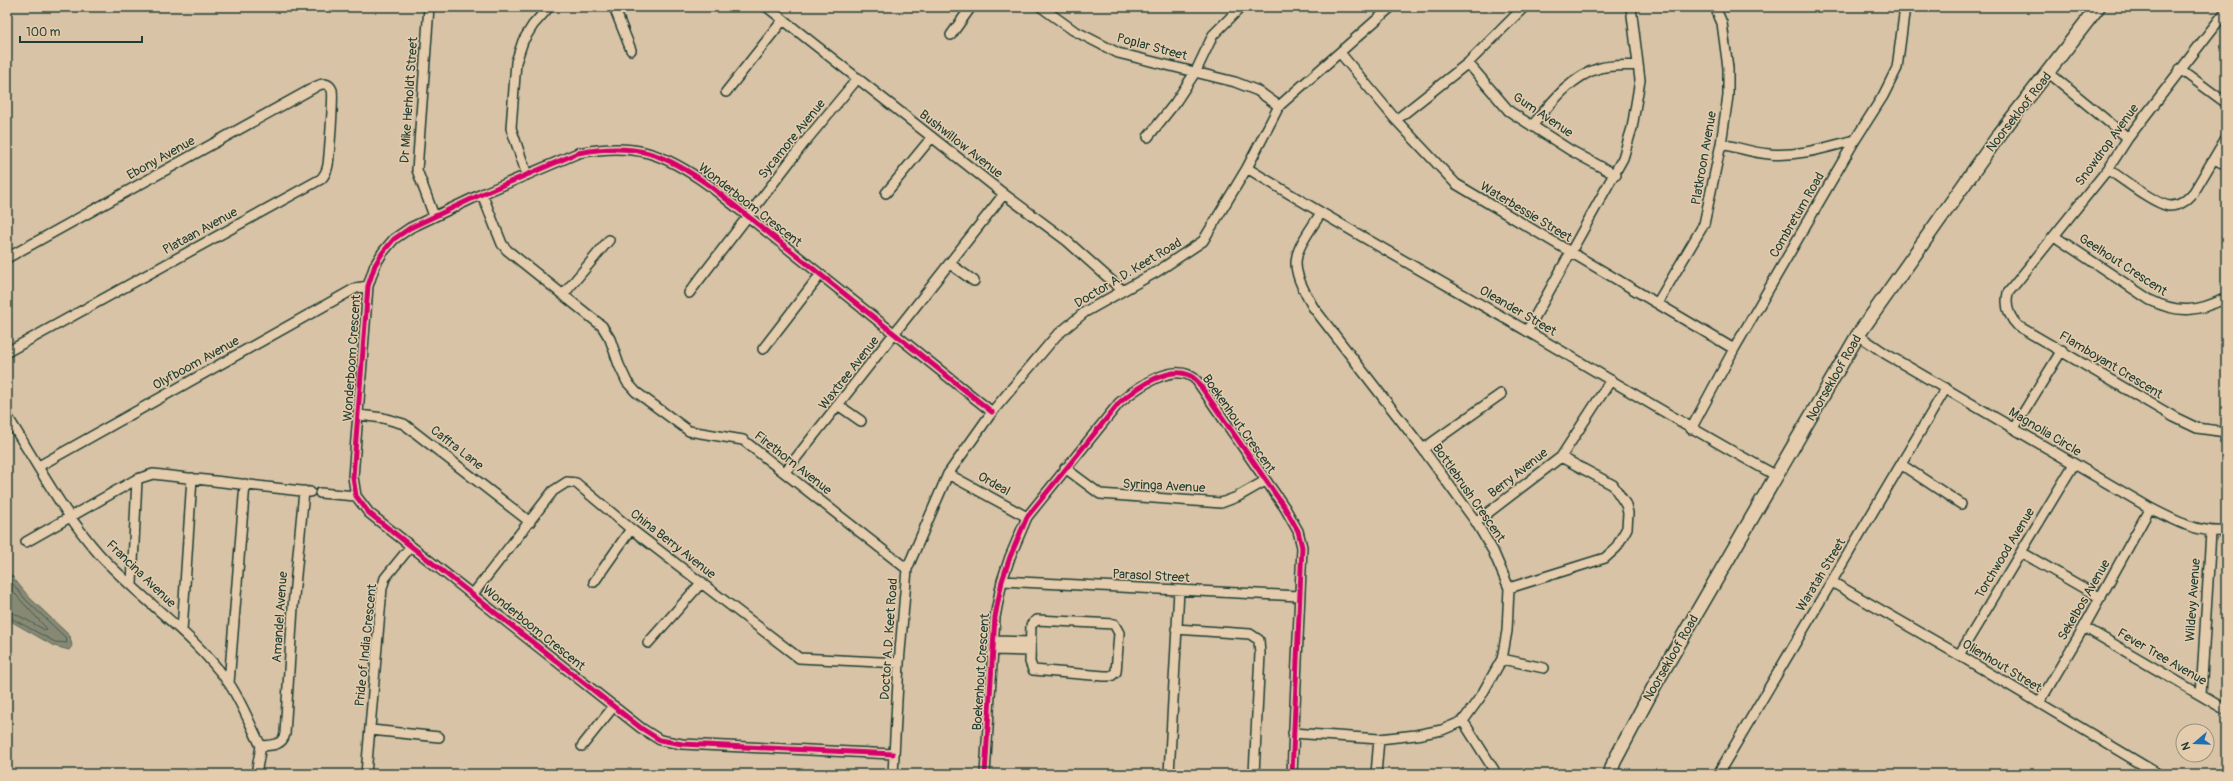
<svg xmlns="http://www.w3.org/2000/svg" width="2233" height="781" font-family="Pangolin,sans-serif">
<rect width="100%" height="100%" fill="#d8c3a6"/>
<filter id="ink" filterUnits="userSpaceOnUse"><feTurbulence type="fractalNoise" baseFrequency=".025" numOctaves="2"/><feDisplacementMap in="SourceGraphic" scale="8" xChannelSelector="R" yChannelSelector="G"/><feConvolveMatrix kernelMatrix="1 2 1 2 8 2 1 2 1" color-interpolation-filters="sRGB"/></filter>
<g filter="url(#ink)">
<!-- water -->
<path fill="#878974" stroke="#5d6b5a" d="M7,570L29,597L70,636L72,646L69,650L54,646L7,619Z"/>
<g fill="none" stroke-linecap="round" stroke-linejoin="round">
<!-- shore -->
<path stroke="#495b4e" stroke-width="1" d="M7,577L26,600L66,638L67,643L55,642L7,616
M7,585L47,629L45,630L12,612L7,611"/>
<defs>
<path id="street" d="M429,7L417,170L434,216
M614,7L631,50
M767,7L1004,194L1067,241L1122,290
M1041,7L1073,30L1118,53L1235,82L1258,91L1279,106
M2226,11L2128,138L2108,169L2008,293C2005,306 2009,317 2018,326L2174,417L2197,428L2226,432
M951,35L971,7
M1341,54L1396,120L1456,184L1734,349
M1468,63L1509,111L1570,150L1616,175
M2180,69L2226,103
M2049,73L2128,138
M726,92L783,20
M1396,120L1468,63L1524,7
M1532,126C1550,104 1571,76 1600,68C1612,65 1626,66 1638,65
M1148,137L1175,103L1196,71L1213,35L1241,7
M1721,144C1737,147 1753,153 1769,154C1798,157 1827,147 1855,140
M2214,159L2226,165
M1247,168C1339,225 1433,277 1527,331C1610,379 1692,430 1777,476
M2108,169C2121,178 2156,205 2170,206C2181,206 2188,199 2194,192L2226,138
M527,175L511,128L516,62L523,41L533,25L549,7
M886,193L932,137
M482,194L502,244L507,250L602,326L610,339L619,365L627,382L636,392L689,431L743,440L907,569
M2054,236L2150,300C2178,314 2198,312 2226,298
M7,258L317,86C323,83 329,83 332,90C334,95 329,157 328,165C327,170 325,175 321,179L7,352
M950,264L974,281
M689,293L804,143L858,78
M563,295L609,240
M1658,302L1704,224L1721,144L1728,96V68L1722,23L1715,7
M1527,331L1623,158L1632,128L1640,80L1631,7
M1858,335L1886,354L2150,508C2175,521 2198,533 2226,531
M763,349L820,275
M838,405L861,421
M359,415L383,418L404,424L530,522
M7,416C36,462 63,513 99,554C140,599 192,632 228,682C241,700 250,725 261,746
M2014,428L2062,350
M1691,429L1734,349L1855,140L1883,96L1897,68L1905,7
M1423,449L1501,394
M1902,465L1961,504
M39,466L356,288L368,286
M1065,468L1100,494L1221,503L1237,497L1265,481
M785,472L1004,194
M948,474L1027,517
M320,493L356,496
M1476,522L1561,457L1611,380
M26,542L137,479L153,474L310,492
M2021,552L2101,598
M1002,581L1299,596
M594,582L631,529
M1832,582L1959,655L2158,774
M132,584L137,479
M1509,588L1605,558L1616,548L1627,528L1628,513L1626,505L1613,485L1561,457
M473,594L553,491L567,482L576,483L631,529L799,658L899,663
M1037,620L1114,624L1119,633L1116,672L1111,676H1104L1033,670L1030,662L1031,625Z
M2084,627L2226,710
M1176,629L1250,634L1259,640L1260,654L1254,774
M182,631L192,478
M994,641L1031,642
M648,643L702,582
M993,650L1030,651
M1959,655L2074,464
M1502,659L1544,668
M229,683L245,484
M2201,695L2211,532
M2039,703L2084,627L2150,508
M1463,721L1494,770
M371,730L439,737
M1293,733L1379,739L1416,735L1442,730L1463,721L1481,696L1502,659L1507,631L1509,588L1493,551L1476,522L1423,449L1313,307C1286,260 1293,256 1321,213
M261,746C271,745 282,746 285,734L293,607L304,491
M582,746L614,706
M893,754L682,744L660,740L641,728L369,513L356,496L353,477L368,286L375,265L383,252L394,239L410,228L482,194L578,153C635,142 664,153 710,186L992,412
M256,774L261,746
M366,774L382,588L385,578L411,546
M893,774L899,663L907,569L948,474L992,412L1056,336L1085,312L1158,271L1203,241L1247,168L1279,106L1391,7
M985,774L995,617L1002,581L1010,557L1027,517L1119,403C1135,389 1176,358 1197,381L1285,508L1298,531L1302,547L1292,774
M1169,774L1179,590
M1376,774L1379,739
M1718,774L1946,388"/>
<path id="secondary" d="M1610,774L1614,762L1656,683L1858,335L1999,135L2098,7"/>
</defs>
<!-- street casing -->
<use href="#street" stroke="#1f3d34" stroke-width="12"/>
<!-- secondary casing -->
<use href="#secondary" stroke="#1f3d34" stroke-width="16"/>
<!-- street -->
<use href="#street" stroke="#e4ccad" stroke-width="9"/>
<!-- secondary -->
<use href="#secondary" stroke="#e4ccad" stroke-width="13"/>
<defs>
<path id="cycleway" d="M893,754L682,744L660,740L641,728L369,513L356,496L353,477L368,286L375,265L383,252L394,239L410,228L482,194L578,153C635,142 664,153 710,186L992,412
M985,774L995,617L1002,581L1010,557L1027,517L1119,403C1135,389 1176,358 1197,381L1285,508L1298,531L1302,547L1292,774"/>
</defs>
<!-- cycleway casing -->
<use href="#cycleway" stroke="#e4ccad" stroke-width="8"/>
<!-- cycleway -->
<use href="#cycleway" stroke="#d6006c" stroke-width="5"/>
</g>
</g>
<g text-anchor="middle" dominant-baseline="central" stroke-width="3" stroke-linejoin="round" paint-order="stroke">
<!-- street labels -->
<g font-size="13" fill="#1f3d34" stroke="#e4ccad">
<text transform="translate(1152 47) rotate(15)">Poplar Street</text>
<text transform="translate(409 100) rotate(-86)">Dr Mike Herholdt Street</text>
<text transform="translate(2019 112) rotate(-52)">Noorsekloof Road</text>
<text transform="translate(1543 115) rotate(34)">Gum Avenue</text>
<text transform="translate(792 139) rotate(-51)">Sycamore Avenue</text>
<text transform="translate(961 144) rotate(38)">Bushwillow Avenue</text>
<text transform="translate(2107 145) rotate(-54)">Snowdrop Avenue</text>
<text transform="translate(161 158) rotate(-29)">Ebony Avenue</text>
<text transform="translate(1704 158) rotate(-80)">Platkroon Avenue</text>
<text transform="translate(750 205) rotate(38)">Wonderboom Crescent</text>
<text transform="translate(1526 212) rotate(31)">Waterbessie Street</text>
<text transform="translate(1797 215) rotate(-60)">Combretum Road</text>
<text transform="translate(200 231) rotate(-29)">Plataan Avenue</text>
<text transform="translate(2123 265) rotate(33)">Geelhout Crescent</text>
<text transform="translate(1128 273) rotate(-31)">Doctor A.D. Keet Road</text>
<text transform="translate(1518 311) rotate(30)">Oleander Street</text>
<text transform="translate(352 358) rotate(-86)">Wonderboom Crescent</text>
<text transform="translate(196 363) rotate(-29)">Olyfboom Avenue</text>
<text transform="translate(2111 365) rotate(31)">Flamboyant Crescent</text>
<text transform="translate(849 373) rotate(-52)">Waxtree Avenue</text>
<text transform="translate(1834 378) rotate(-60)">Noorsekloof Road</text>
<text transform="translate(1239 424) rotate(55)">Boekenhout Crescent</text>
<text transform="translate(2045 432) rotate(31)">Magnolia Circle</text>
<text transform="translate(457 448) rotate(38)">Caffra Lane</text>
<text transform="translate(793 463) rotate(38)">Firethorn Avenue</text>
<text transform="translate(1518 473) rotate(-38)">Berry Avenue</text>
<text transform="translate(994 484) rotate(29)">Ordeal</text>
<text transform="translate(1164 486) rotate(3)">Syringa Avenue</text>
<text transform="translate(1469 493) rotate(55)">Bottlebrush Crescent</text>
<text transform="translate(673 544) rotate(38)">China Berry Avenue</text>
<text transform="translate(2005 553) rotate(-59)">Torchwood Avenue</text>
<text transform="translate(141 574) rotate(44)">Francina Avenue</text>
<text transform="translate(1821 575) rotate(-59)">Waratah Street</text>
<text transform="translate(1151 576) rotate(3)">Parasol Street</text>
<text transform="translate(2084 600) rotate(-60)">Sekelbos Avenue</text>
<text transform="translate(2193 600) rotate(-86)">Wildevy Avenue</text>
<text transform="translate(280 617) rotate(-86)">Amandel Avenue</text>
<text transform="translate(534 628) rotate(39)">Wonderboom Crescent</text>
<text transform="translate(889 639) rotate(-86)">Doctor A.D. Keet Road</text>
<text transform="translate(366 645) rotate(-84)">Pride of India Crescent</text>
<text transform="translate(2162 657) rotate(30)">Fever Tree Avenue</text>
<text transform="translate(1671 658) rotate(-60)">Noorsekloof Road</text>
<text transform="translate(2002 666) rotate(31)">Olienhout Street</text>
<text transform="translate(981 672) rotate(-86)">Boekenhout Crescent</text>
</g>
</g>
<!-- margin -->
<rect width="2233" height="781" fill="none" stroke="#e4ccad" stroke-width="24"/>
<rect x="12" y="12" width="2209" height="757" fill="none" stroke="#1f3d34" stroke-width="1.5" filter="url(#ink)"/>
<!-- north arrow -->
<g transform="translate(2195 743) rotate(251)"><circle r="19" fill="#e4ccad" stroke="#95937d"/>
<path d="M0-3L7 15L0 10L-7 15Z" fill="#1f6fb2"/>
<text y="-6" font-size="11" font-weight="bold" text-anchor="middle" fill="#1f3d34">N</text>
</g>
<!-- scale -->
<path d="M20 36v6h122v-6" fill="none" stroke="#1f3d34" stroke-width="2"/>
<text x="26" y="36" font-size="12" fill="#1f3d34" stroke="#e4ccad" stroke-width="3" paint-order="stroke">100 m</text>
</svg>
